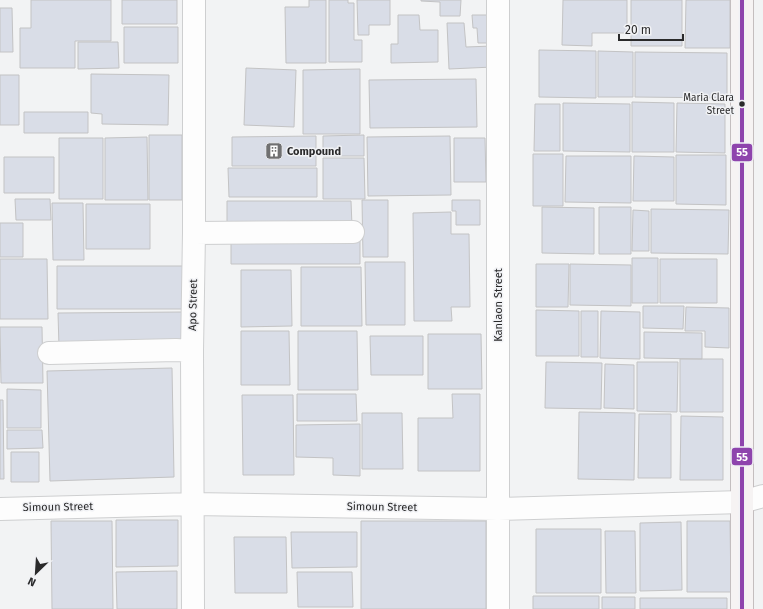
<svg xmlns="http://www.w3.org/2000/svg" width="763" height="609" font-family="'Fira Sans',sans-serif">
<rect width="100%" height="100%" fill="#f2f3f4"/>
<!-- building -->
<path fill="#d9dde7" stroke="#c3c3c4" d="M31,0H111V41H75V68H20V28H31Z
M122,0H177V24H122Z
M309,0H326V63H286L285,7H309Z
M329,0H348V3H354V40H362V62H329Z
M357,0H390V25H369V35H358Z
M421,0H461L460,16H440V2L421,1Z
M563,0H627V33H592V46L562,45Z
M631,0H682V46H631Z
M686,0H730V48H685Z
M0,8H12L13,52H0Z
M398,15H419L420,30H438V62L391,63V44H398Z
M472,15H494V43H478L477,28H473Z
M447,23H464L466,47L492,46L493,67L449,69Z
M124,27H178V63H124Z
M78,42H118L119,68L78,69Z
M539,50L596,51V98L539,97Z
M598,51L633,52V97H598Z
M635,52L727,53V98L635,97Z
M246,68L296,70L294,127L244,125Z
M360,69V134H303V70Z
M91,74L169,75L168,125L102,124V114L91,113Z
M0,75H19V125H0Z
M476,79L477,127L370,128L369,80Z
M632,102L674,103V152H632Z
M563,103L630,104V152L563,151Z
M677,103L725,104V153L676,152Z
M535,104H560V151H534Z
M24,112H88V133H24Z
M149,135H182V200H149Z
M364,135V156H323V136Z
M316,136V166H232V137Z
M450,136L451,195L368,196L367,137Z
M147,137L148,200H105V138Z
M59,138H103V199H59Z
M454,138H485L486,182H454Z
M533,154H563V206H533Z
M676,155H726V205L676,204Z
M566,156H631V203L565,202Z
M634,156L674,157V201H633Z
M4,157H54V193H4Z
M323,158H364L365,199H323Z
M228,168H317V197H229Z
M15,199H50L51,220H16Z
M362,200H388V257H363Z
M452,200H480V225H456V211H452Z
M227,201H351L352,226L227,227Z
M52,203H83L84,260H53Z
M86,204H150V249H86Z
M542,207L594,208V254L542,253Z
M599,207H631V254H599Z
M651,209L729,210L728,254L651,253Z
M633,210L649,211V251H632Z
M451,212V234H469L470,307H451L452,321H414L413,213Z
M0,223H23V257H0Z
M360,237V264H231V238Z
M632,258H658V303H632Z
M0,259H47L48,319H0Z
M660,259H717V303H660Z
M365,262H405V325H366Z
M536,264H569L568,307H536Z
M570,264L631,265V306L570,305Z
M57,266H183V309H57Z
M301,267H361L362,326H301Z
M241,270H291L292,326L241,327Z
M643,306H684L683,329L643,328Z
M686,307L729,308V348L705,347V331H685Z
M536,310L579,311V356H536Z
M581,311H598V357H581Z
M601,311L640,312V359L600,358Z
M182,312V347H59L58,313Z
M0,327H42L43,383H1Z
M241,331H289L290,385H241Z
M298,331H357L358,390H298Z
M644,332L702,333V359L644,358Z
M428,334H481L482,389H428Z
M370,336H423V375H371Z
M680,359H723V412H680Z
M546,362L602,363L601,409L545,408Z
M637,362H678L677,412L637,411Z
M605,364L634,365V409L604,408Z
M172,368L174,477L50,481L47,371Z
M7,389L41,390V428H7Z
M297,394H356L357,421H297Z
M452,394H480V471H418V418H453Z
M242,395H293L294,475H243Z
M0,400H3L4,479H0Z
M579,412L635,413L634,480L578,479Z
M362,413H402L403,469H362Z
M639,414H671V478H638Z
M681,416L723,417V480H680Z
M360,424V476L333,475V458L296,457V425Z
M7,430H42L43,448L7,449Z
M11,452H39V482H11Z
M116,520H178V566L116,567Z
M51,521H112L113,609H52Z
M361,521H486V609H361Z
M687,521H730L731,592H687Z
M681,522L682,590L640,591V523Z
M536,529H601V593H536Z
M605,531H635L636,593H606Z
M291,532H357V567L292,568Z
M234,537H286L287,593H235Z
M177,571V609H117L116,572Z
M297,572H352L353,607H298Z
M533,596H599V609H533Z
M602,597H635V609H602Z
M640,598H727V609H640Z"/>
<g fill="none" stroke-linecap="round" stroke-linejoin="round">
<defs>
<path id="minor" d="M498,0V609
M194,233L353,232
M49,353L176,350L192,351
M0,509L193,504L498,509L742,502L763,496
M193,609L192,351L194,233V0"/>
<path id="major" d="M742,0V609"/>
</defs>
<!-- minor casing -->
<use href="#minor" stroke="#cecfd0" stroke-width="24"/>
<!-- major casing -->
<use href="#major" stroke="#c4bebf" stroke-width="24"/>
<!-- minor -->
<use href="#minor" stroke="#fdfdfd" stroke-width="22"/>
<!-- major -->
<use href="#major" stroke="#f6f3f3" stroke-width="22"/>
<defs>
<path id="bus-1" d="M742,0V609"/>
</defs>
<!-- bus-1 casing -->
<use href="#bus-1" stroke="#f1f2f5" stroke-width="7"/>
<!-- bus-1 -->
<use href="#bus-1" stroke="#8e44ad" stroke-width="4"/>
</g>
<!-- icons -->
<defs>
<symbol id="building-square" viewBox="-11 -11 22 22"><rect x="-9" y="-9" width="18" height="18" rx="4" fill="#707071" stroke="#f1f2f5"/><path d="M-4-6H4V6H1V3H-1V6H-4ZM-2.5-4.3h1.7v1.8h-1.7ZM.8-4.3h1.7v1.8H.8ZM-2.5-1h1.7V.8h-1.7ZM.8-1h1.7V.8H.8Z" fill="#fff"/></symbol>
</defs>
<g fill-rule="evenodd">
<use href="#building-square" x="264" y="141" width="20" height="20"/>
</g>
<!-- markers -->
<circle fill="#2a2a2b" stroke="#f1f2f5" stroke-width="1.5" cx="742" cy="104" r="3.5"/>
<g text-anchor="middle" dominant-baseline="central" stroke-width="3" stroke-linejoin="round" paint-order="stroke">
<!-- bus labels -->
<g font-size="10" fill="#2a2a2b" stroke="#f1f2f5" text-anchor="end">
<text x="734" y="98">Maria Clara<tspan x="734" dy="13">Street</tspan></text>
</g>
<!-- poi labels -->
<g font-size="11" font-weight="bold" fill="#2a2a2b" stroke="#f1f2f5" text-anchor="start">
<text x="287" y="151">Compound</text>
</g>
<!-- street labels -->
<g font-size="11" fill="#2a2a2b" stroke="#f1f2f5">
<text transform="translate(193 305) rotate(-89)">Apo Street</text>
<text transform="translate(498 305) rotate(-90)">Kanlaon Street</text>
<text transform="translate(58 507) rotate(-1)">Simoun Street</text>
<text transform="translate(382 507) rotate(1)">Simoun Street</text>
</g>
</g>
<g stroke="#f1f2f5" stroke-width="1.5">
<rect x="731" y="143" width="22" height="19" rx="4" fill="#8e44ad"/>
<rect x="731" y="447" width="22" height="19" rx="4" fill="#8e44ad"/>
</g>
<g font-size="11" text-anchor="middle" font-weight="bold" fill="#fff">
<text x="742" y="156">55</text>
<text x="742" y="461">55</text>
</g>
<!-- north arrow -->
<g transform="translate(36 573) rotate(205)" stroke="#f1f2f5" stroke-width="3" paint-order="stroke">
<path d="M0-3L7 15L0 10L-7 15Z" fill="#2a2a2b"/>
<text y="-6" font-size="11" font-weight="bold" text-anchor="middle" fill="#2a2a2b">N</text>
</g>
<!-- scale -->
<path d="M619 34v6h64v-6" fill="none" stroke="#2a2a2b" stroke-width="2"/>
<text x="625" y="34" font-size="12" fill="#2a2a2b" stroke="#f1f2f5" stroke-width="3" paint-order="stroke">20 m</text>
</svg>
